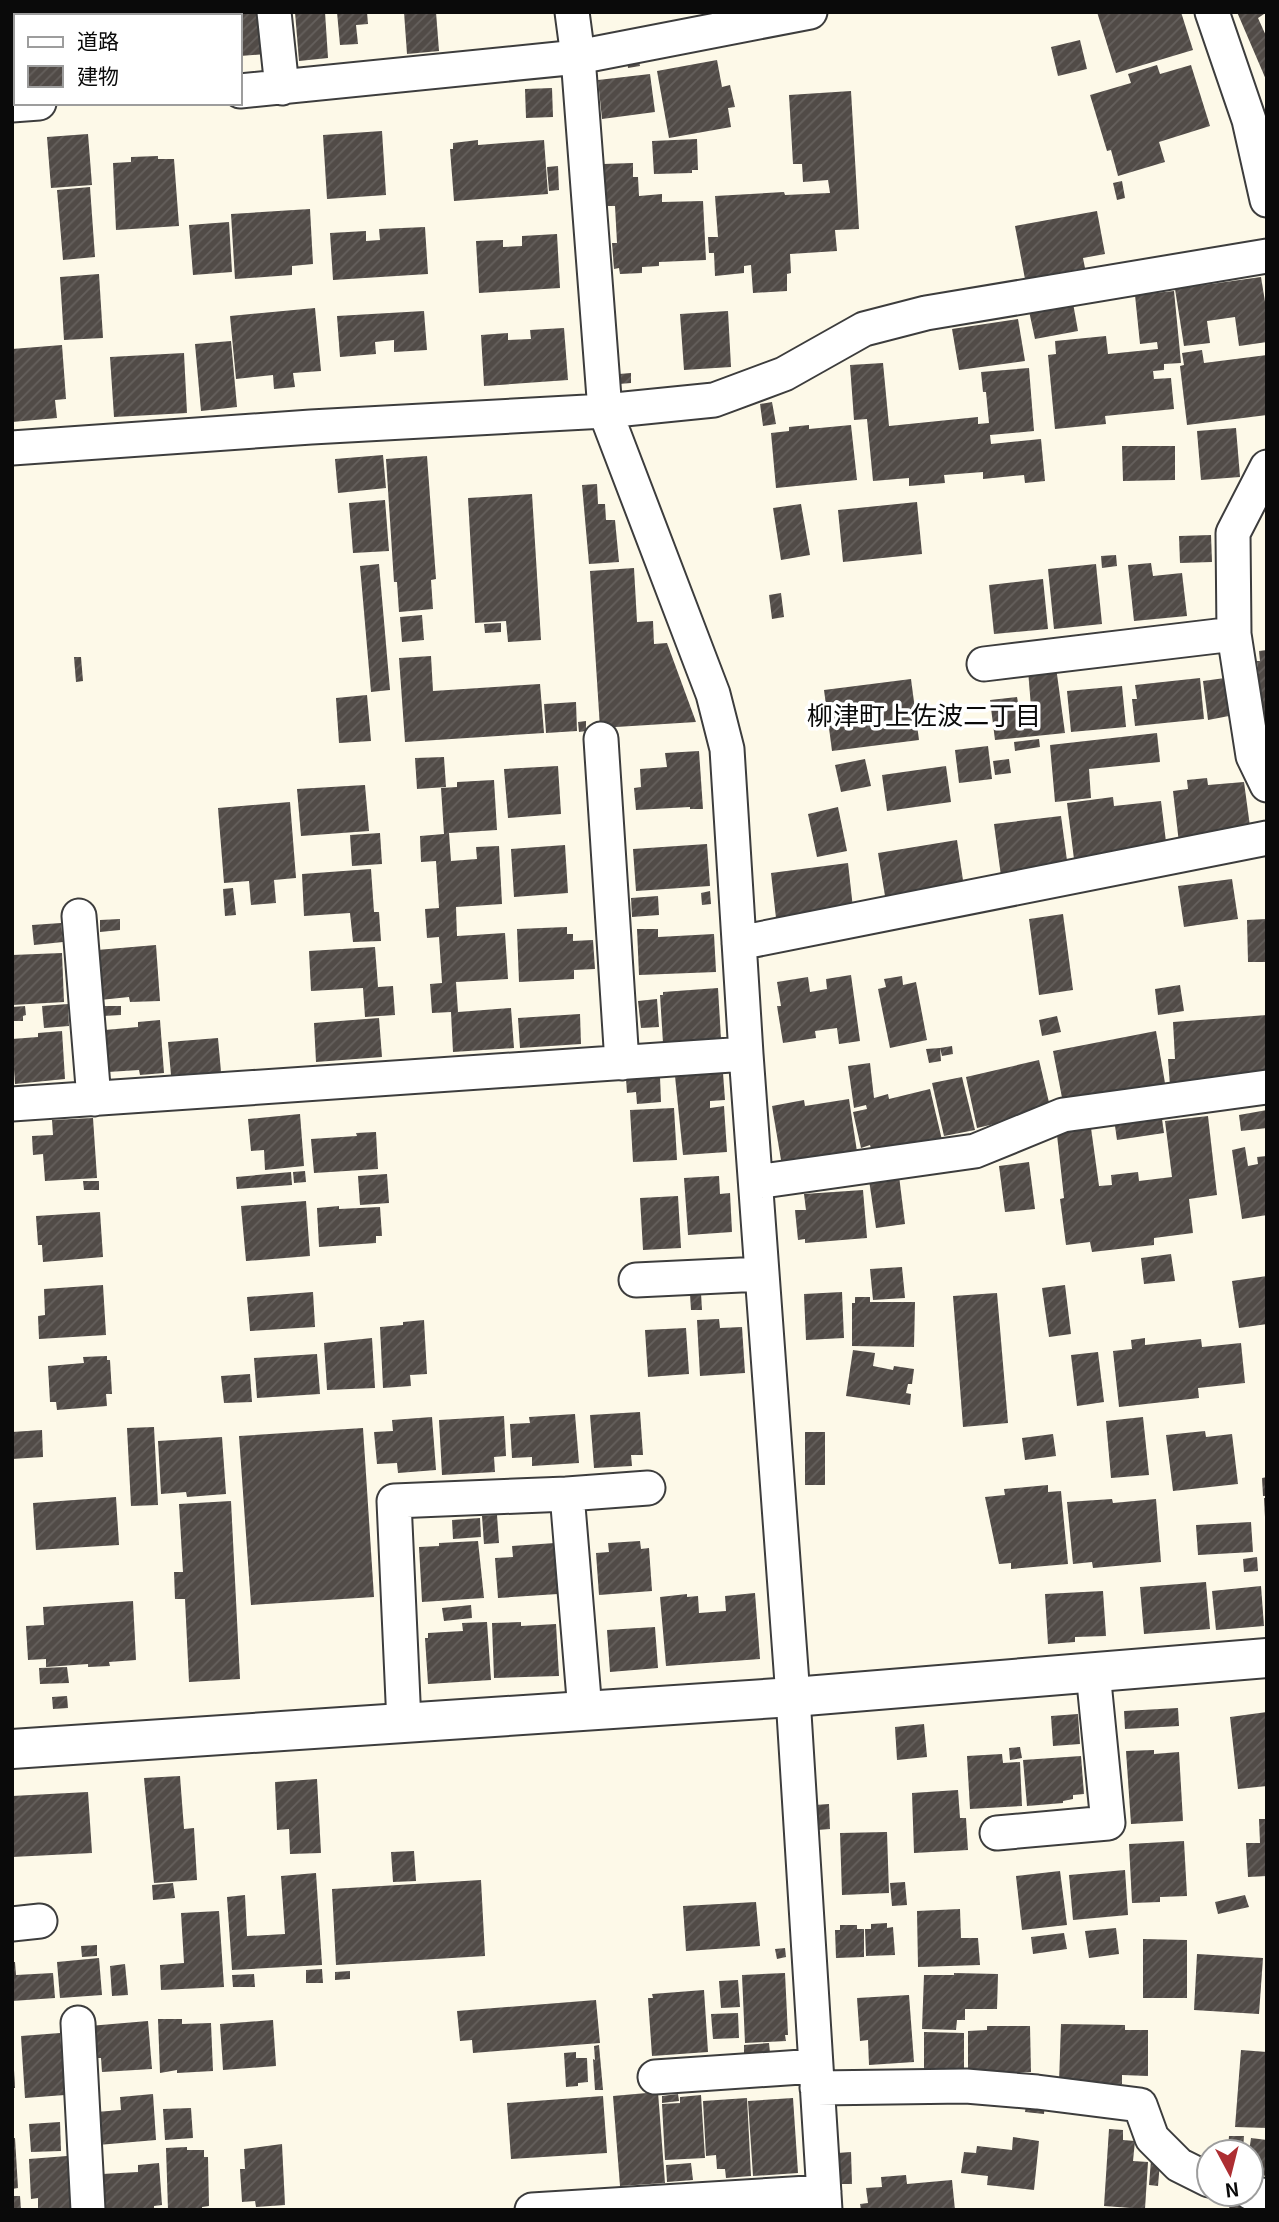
<svg xmlns="http://www.w3.org/2000/svg" width="1279" height="2222" font-family="Georgia,'Noto Sans JP',serif">
<defs>
<pattern id="building-hatch" width="6" height="6" patternUnits="userSpaceOnUse" patternTransform="scale(1.75)"><rect width="6" height="6" fill="#514b47"/><path d="M-1 1l2-2M0 6l6-6M5 7l2-2" fill="none" stroke="#65605d"/></pattern>
</defs>
<rect width="100%" height="100%" fill="#fdf9e8"/>
<!-- building -->
<path fill="url(#building-hatch)" d="M143,12H222V16H143Z
M234,12H263L266,54L240,56V16H234Z
M295,12H325L328,58L299,61Z
M337,12H367L368,24L356,25L358,44L340,45Z
M404,12H436L439,51L407,54Z
M1097,12H1181L1193,50L1116,73Z
M1237,12H1267L1258,18L1267,38V82Z
M1080,40L1087,69L1058,76L1051,47Z
M638,56L640,66L628,68L627,58Z
M717,60L722,87L730,85L735,107L728,108L731,127L669,138L657,71Z
M1157,65L1160,74L1191,65L1210,126L1159,142L1165,162L1118,176L1111,150L1107,151L1090,95L1131,83L1128,74Z
M650,74L655,112L602,119L598,80Z
M552,88L553,117L526,118L525,89Z
M851,91L859,229L835,230L837,251L790,254L791,273L787,274V291L753,293L751,265L744,266V273L715,276L714,253H709L708,237H718L715,196L784,192L785,195L830,193L828,180L803,182L802,164H793L789,95Z
M382,131L386,195L327,199L323,135Z
M88,134L92,185L51,188L47,137Z
M697,139L698,170H692V173L654,174L652,141Z
M478,140V145L544,140L548,194L454,201L450,149H453V143Z
M158,156V159H174L179,226L116,230L113,163L131,162V157Z
M633,163V177H638L639,196L662,194V202L703,201L706,260L659,262V266L642,267V273L620,274L619,268L614,269L612,243H617L615,206H605L603,164Z
M558,166L559,190L549,191L547,167Z
M1122,181L1125,198L1117,200L1113,183Z
M90,187L95,257L63,260L57,190Z
M310,209L313,264L292,266V275L235,279L231,214Z
M1097,211L1105,254L1083,258L1085,268L1025,279L1015,226Z
M229,222L232,272L193,275L189,225Z
M425,227L428,274L333,280L330,233L366,231V241L380,240L379,229Z
M557,234L560,288L479,293L476,241L503,240V247L522,246V236Z
M99,274L103,338L64,340L60,277Z
M1261,277L1267,314V342L1239,346L1235,317L1207,321L1210,343L1184,346L1175,289Z
M1174,291L1181,363L1164,364V370L1153,371L1154,379L1171,378L1174,409L1105,416L1106,424L1055,429L1048,355L1056,354L1055,341L1106,336L1108,354L1158,349L1157,342L1140,344L1135,295Z
M1073,303L1078,331L1035,339L1029,311Z
M315,308L321,371L293,373L295,387L274,389L273,375L236,379L230,316Z
M424,311L427,350L394,352V340L375,342L376,354L340,357L337,316Z
M728,311L731,367L684,370L680,314Z
M1018,319L1025,361L959,370L952,329Z
M564,328L568,380L484,386L481,335L508,333V340L531,339L530,330Z
M231,341L237,407L201,411L195,344Z
M62,345L66,399L55,400L57,418L12,422V349Z
M1202,350L1204,363L1267,355V415L1187,425L1180,366L1184,365L1182,353Z
M184,353L187,413L114,417L110,357Z
M883,363L889,426L978,417V424L989,423L986,392H983L981,372L1029,368L1034,431L990,435L991,444L1041,439L1045,481L1025,483L1024,475L983,479V472L944,475L945,483L909,486V478L873,481L867,419L854,420L850,365Z
M631,373V383L619,384V374Z
M772,402L776,424L763,426L760,404Z
M809,425V429L851,425L857,480L776,488L771,433L789,431V427Z
M1236,428L1240,477L1201,480L1197,431Z
M1122,446H1175V480L1123,481Z
M383,455L386,488L338,493L335,459Z
M427,456L436,579L431,580L433,609L399,612L397,582H394L386,459Z
M597,484L598,504H605L606,520H615L619,562L589,564L582,485Z
M532,494L541,640L508,642L506,621L475,623L468,498Z
M385,500L389,551L353,553L349,503Z
M917,502L922,554L843,562L838,510Z
M801,504L810,555L781,560L773,508Z
M1211,535L1212,562L1180,563L1179,536Z
M1116,555L1117,566L1102,568L1101,556Z
M1151,563L1153,576L1182,573L1187,616L1134,621L1128,565Z
M379,564L390,690L371,692L360,566Z
M1096,564L1102,624L1054,629L1048,569Z
M634,568L637,622L653,621L654,644L667,643L696,722L600,728L590,571Z
M1043,579L1048,629L994,634L989,585Z
M781,593L784,617L772,619L769,595Z
M422,615L424,640L402,642L400,617Z
M501,623V632L485,633L484,624Z
M1267,650V732H1265L1257,661H1260L1259,651Z
M431,656L433,691L540,684L544,733L405,742L399,658Z
M74,657H81L83,681L76,682Z
M1056,667L1065,733L995,740L990,700L1017,697L1019,708L1031,707L1028,670Z
M1200,678L1204,719L1135,726L1132,699H1137L1135,685Z
M1225,678L1229,716L1208,720L1203,681Z
M911,679L919,740L832,751L824,690Z
M1122,686L1126,727L1071,732L1067,691Z
M367,695L371,741L339,743L336,698Z
M576,702L577,731L546,733L544,704Z
M586,721V731L579,732L578,722Z
M1157,733L1160,762L1089,769L1091,798L1055,802L1050,745Z
M1039,739L1040,747L1015,751L1014,742Z
M988,746L992,779L959,783L955,750Z
M699,751L703,809H690V807L636,810L634,788L641,787L640,769L667,767L665,753Z
M444,757L446,787L417,789L415,758Z
M865,759L871,786L841,792L835,765Z
M1009,759L1011,773L995,775L993,761Z
M558,766L561,814L508,818L504,769Z
M946,766L951,802L887,811L882,775Z
M1207,778L1208,785L1244,782L1251,834L1179,843L1173,791L1188,789L1187,780Z
M494,780L497,830L449,833L451,861L477,859L476,847L499,846L502,904L456,907L457,936L505,933L508,979L456,982L458,1012L511,1008L514,1048L453,1052L451,1012L432,1013L430,984L442,983L439,937L427,938L425,909L439,908L436,861L421,862L420,836L444,834L441,788L457,787V782Z
M365,785L369,831L301,836L297,789Z
M1113,797L1114,806L1161,801L1167,850L1075,867L1067,803Z
M290,802L296,878L274,880L276,903L251,905L249,881L224,883L218,808Z
M838,807L847,851L817,857L808,814Z
M1061,816L1068,868L1001,876L994,824Z
M380,833L382,864L352,866L350,835Z
M957,840L964,887L900,899L899,893L885,896L878,853Z
M707,844L710,886L636,891L633,849Z
M565,845L568,893L514,897L511,849Z
M848,863L853,908L776,918L771,873Z
M371,869L374,912H379L381,941L353,942L350,913L304,916L302,874Z
M1232,879L1238,919L1184,927L1178,886Z
M233,888L236,915L225,916L223,889Z
M710,891L711,904L702,905L701,893Z
M658,896L659,915L632,917L631,898Z
M1063,914L1073,990L1039,995L1029,919Z
M120,919V930L100,932V920Z
M1267,919V962H1248L1247,920Z
M61,923L63,942L34,945L32,925Z
M567,927V934H573V941L593,940L595,969L574,970V979L519,982L517,929Z
M637,929H658V937L714,934L716,972L639,975Z
M156,945L160,1001L130,1002L129,997L100,1000L97,950Z
M375,947L378,987L393,986L395,1015L365,1017L363,988L311,991L309,951Z
M62,953L64,1002L12,1005V955Z
M851,975L860,1041L839,1044L837,1028L815,1031L816,1038L783,1043L777,1006H781L777,982L808,977L810,992L827,989L826,979Z
M902,976L903,985L916,982L927,1040L890,1048L878,989L886,987L884,979Z
M1180,985L1184,1011L1158,1015L1155,989Z
M718,988L721,1039L663,1043L660,995H663V992Z
M657,999L659,1027L641,1028L638,1001Z
M68,1004L69,1026L44,1028L42,1006Z
M25,1006L26,1015L23,1016V1021H12V1007Z
M103,1006H121V1015L103,1016Z
M580,1014L581,1044L520,1048L518,1018Z
M1267,1015V1079L1170,1086L1168,1059H1175L1173,1022Z
M1057,1016L1061,1032L1042,1036L1039,1020Z
M379,1018L382,1057L316,1062L314,1023Z
M160,1020L164,1073L140,1075L139,1070L108,1072L105,1030L138,1027V1022Z
M62,1031L65,1079L15,1084L12,1039L38,1037V1033Z
M1156,1031L1165,1083L1119,1092L1064,1108L1053,1051Z
M218,1038L221,1072L171,1075L168,1042Z
M952,1046L953,1054L942,1056L940,1048Z
M940,1048L941,1061L929,1063L926,1049Z
M1039,1060L1051,1111L977,1128L966,1077Z
M870,1063L874,1098L888,1094L889,1099L930,1089L942,1140L872,1152L870,1145L861,1148L853,1112L867,1109L866,1105L854,1108L848,1066Z
M723,1073L725,1100L710,1101V1108L724,1106L727,1152L683,1155L675,1076Z
M660,1077L661,1102L637,1104L636,1092L627,1093L626,1079Z
M962,1077L975,1130L944,1136L932,1083Z
M849,1099L858,1158L782,1166L772,1106L804,1100L805,1106Z
M674,1108L677,1160L633,1162L630,1110Z
M1267,1110V1128L1241,1131L1239,1115Z
M300,1114L304,1166L265,1170L264,1150L251,1151L248,1119Z
M1208,1116L1217,1195L1189,1199L1193,1233L1154,1238V1245L1092,1252L1090,1242L1066,1245L1060,1199L1064,1198L1057,1135L1070,1130L1091,1128L1099,1186L1112,1185L1111,1175L1138,1172L1139,1181L1172,1177L1165,1121Z
M93,1118L97,1178L45,1181L43,1154L33,1155L32,1136L53,1135L52,1120Z
M1162,1119L1164,1133L1117,1140L1115,1126Z
M376,1132L378,1169L314,1173L311,1139L357,1136L356,1133Z
M1245,1147L1248,1166L1258,1164L1257,1157L1267,1156V1215L1242,1219L1232,1150Z
M1029,1162L1035,1209L1005,1212L999,1166Z
M305,1171L306,1182L294,1183L293,1172Z
M291,1172L292,1185L237,1189L236,1177Z
M387,1174L389,1203L360,1205L358,1176Z
M719,1176L720,1194L730,1193L732,1232L688,1235L684,1178Z
M899,1176L905,1224L876,1228L869,1180Z
M83,1181H99V1190H84Z
M863,1190L867,1238L805,1243V1239L798,1240L795,1210H806L804,1194Z
M678,1196L681,1248L643,1250L640,1198Z
M306,1201L310,1256L246,1261L241,1206Z
M339,1206V1209L380,1207L382,1236H376V1243L319,1247L317,1208Z
M100,1212L103,1257L43,1262L42,1245H38L36,1216Z
M1171,1254L1175,1281L1144,1284L1141,1258Z
M902,1267L905,1298L873,1300L870,1269Z
M1267,1276V1324L1239,1328L1232,1281Z
M103,1285L106,1335L39,1339L38,1316L45,1315L44,1289Z
M1065,1285L1071,1334L1049,1337L1042,1288Z
M313,1292L315,1327L250,1331L247,1297Z
M842,1292L844,1338L806,1340L804,1294Z
M701,1293L702,1310H691L690,1294Z
M997,1293L1008,1423L963,1427L953,1296Z
M855,1297H870V1302H915L914,1347L852,1346V1303H855Z
M719,1319L720,1328L742,1327L745,1373L700,1376L697,1320Z
M424,1320L427,1374L410,1375L411,1386L383,1388L380,1327L403,1325V1322Z
M686,1328L689,1374L648,1377L645,1330Z
M372,1338L375,1388L327,1390L324,1343Z
M1145,1338V1345L1201,1339L1202,1347L1241,1343L1245,1383L1198,1388L1199,1398L1119,1407L1113,1351L1132,1349L1131,1340Z
M853,1350L875,1353L873,1366L893,1370L894,1366L914,1369L912,1384H908L906,1393L911,1394L910,1405L846,1396Z
M1098,1352L1104,1402L1077,1406L1071,1355Z
M317,1354L320,1394L257,1398L254,1358Z
M107,1356V1360H110L112,1394H106L107,1406L57,1410L56,1402H50L48,1366L84,1363L83,1357Z
M250,1374L252,1402L224,1403L221,1376Z
M640,1412L643,1455H631L632,1466L594,1468L590,1415Z
M575,1414L579,1463L532,1466V1457L512,1458L510,1424L530,1423L529,1417Z
M504,1416L506,1456L494,1457L495,1472L442,1475L439,1420Z
M432,1417L436,1470L398,1473L397,1463L377,1464L374,1432L393,1431L392,1420Z
M1143,1417L1149,1475L1111,1478L1106,1421Z
M154,1427L158,1505L131,1506L127,1428Z
M363,1428L374,1597L251,1605L239,1436Z
M42,1430L43,1457L12,1459V1432Z
M1205,1431L1206,1437L1232,1434L1238,1484L1173,1491L1166,1435Z
M805,1432H825V1485H805Z
M1053,1434L1056,1456L1025,1460L1022,1438Z
M222,1437L226,1494L187,1497L186,1492L161,1494L158,1441Z
M1267,1477V1496H1263L1262,1478Z
M1048,1485V1492L1061,1491L1068,1564L1011,1569V1563L999,1564L985,1497L1005,1495L1004,1489Z
M116,1497L119,1545L36,1550L33,1503Z
M1264,1498H1267V1517H1265Z
M1112,1499L1113,1503L1156,1499L1161,1562L1093,1568L1092,1562L1073,1564L1067,1502Z
M231,1501L240,1679L189,1682L185,1599H175L174,1572H183L179,1504Z
M497,1515L499,1543L484,1544L482,1516Z
M480,1518L481,1537L453,1539L452,1520Z
M1251,1522L1253,1552L1198,1555L1196,1525Z
M478,1541L484,1598L422,1602L419,1547L439,1546V1543Z
M640,1541L641,1549L649,1548L652,1591L599,1595L596,1553L609,1552L608,1543Z
M555,1543L558,1594L498,1598L495,1558L513,1557L512,1546Z
M1257,1557L1258,1571L1244,1572L1243,1559Z
M1206,1582L1210,1629L1144,1634L1140,1587Z
M1261,1586L1264,1626L1216,1630L1212,1591Z
M1103,1591L1106,1636L1075,1637V1642L1048,1644L1045,1594Z
M755,1593L760,1659L666,1666L660,1597L687,1594V1597L698,1596L699,1613L726,1611L725,1596Z
M133,1601L136,1660L109,1662L110,1666L88,1667V1664L46,1667V1659L28,1660L26,1626L44,1625L43,1607Z
M471,1605L472,1618L444,1621L442,1608Z
M487,1622L491,1680L428,1684L425,1638H428V1633L463,1631L462,1623Z
M521,1622V1626L556,1624L559,1676L494,1678L492,1623Z
M655,1627L658,1668L610,1672L607,1630Z
M67,1667L69,1683L40,1684L39,1668Z
M67,1696L68,1708L53,1709L52,1697Z
M1178,1708L1179,1726L1125,1729L1124,1711Z
M1267,1712V1786L1238,1789L1230,1717Z
M1078,1714L1080,1744L1053,1746L1051,1716Z
M924,1724L927,1757L897,1760L895,1727Z
M1020,1747L1022,1758L1010,1760L1009,1748Z
M1154,1750V1754L1179,1752L1183,1821L1131,1824L1126,1751Z
M1002,1754L1003,1763L1020,1762L1022,1806L970,1809L967,1756Z
M1081,1756L1084,1794L1073,1795V1799L1063,1801V1803L1027,1806L1023,1760Z
M180,1776L184,1829L194,1828L197,1880L154,1883L144,1778Z
M317,1779L321,1853L290,1854L289,1829L277,1830L275,1782Z
M958,1790L960,1818H966L968,1850L914,1853L912,1793Z
M88,1792L92,1853L12,1857V1796Z
M829,1804L830,1829L817,1830L815,1805Z
M1259,1819H1267V1876L1248,1877L1246,1843H1260Z
M887,1832L889,1893L842,1895L840,1833Z
M1184,1841L1187,1896L1160,1897V1902L1132,1903L1129,1844Z
M414,1851L416,1881L393,1882L391,1852Z
M1125,1870L1128,1915L1073,1920L1069,1875Z
M1060,1871L1067,1925L1022,1930L1016,1876Z
M316,1873L322,1965L232,1970L227,1897L245,1895L247,1936L285,1934L281,1876Z
M481,1880L485,1956L336,1965L332,1889Z
M905,1882L907,1905L892,1906L890,1883Z
M173,1883L175,1898L153,1900L152,1885Z
M1245,1895L1249,1907L1218,1914L1215,1902Z
M756,1902L760,1946L686,1951L683,1906Z
M960,1909L961,1938H978L980,1965L918,1967L917,1911Z
M219,1911L224,1987L161,1990L160,1965L184,1963L181,1913Z
M887,1923V1928L893,1927L895,1955L866,1956L865,1929H871V1924Z
M840,1925H857V1929H864V1957L836,1958L835,1930H840Z
M1116,1928L1119,1954L1089,1958L1085,1931Z
M1064,1933L1067,1949L1033,1954L1031,1937Z
M1143,1939L1187,1940V1998H1143Z
M97,1945V1956L82,1957L81,1946Z
M785,1948L786,1957L777,1959L775,1949Z
M1197,1954L1263,1958L1259,2014L1194,2010Z
M99,1958L102,1995L60,1998L57,1962Z
M12,1962H15L16,1975L53,1973L55,1998L12,2001Z
M125,1964L128,1995L112,1996L110,1966Z
M322,1969L323,1983H306V1970Z
M350,1971V1979L335,1980V1972Z
M785,1973L788,2035H785L786,2041L745,2043L742,1975Z
M954,1973L998,1974L997,2009H965V2020H957L956,2030L922,2029L924,1975H954Z
M254,1974L255,1987H233L232,1975Z
M738,1980L740,2007L721,2008L719,1981Z
M704,1990L708,2052L652,2056L648,1998H653L652,1994Z
M909,1995L914,2062L869,2065L868,2040L860,2041L857,1998Z
M596,2000L600,2043L473,2053L472,2040L460,2041L457,2011Z
M738,2013L739,2038L713,2039L711,2014Z
M158,2019H182V2024L211,2023L213,2071L177,2073V2070L160,2073Z
M273,2020L276,2066L223,2070L220,2024Z
M148,2021L152,2069L102,2072L101,2058H92L89,2026Z
M1061,2024L1125,2025V2030H1148V2076L1122,2075V2084L1059,2083Z
M987,2026H1030L1031,2072L968,2073V2031L987,2030Z
M924,2032L964,2033V2072H924Z
M60,2033L65,2095L25,2098L21,2036Z
M769,2043L770,2053L744,2054V2045Z
M599,2045L603,2090H595L593,2059L595,2060L594,2046Z
M1241,2050L1267,2052V2128L1235,2127Z
M576,2052V2058H587L588,2082L578,2083V2086L566,2087L564,2053Z
M12,2070H14L15,2088H12Z
M658,2092L665,2183L620,2186L613,2096Z
M153,2094L156,2140L98,2145L96,2112L121,2110L120,2097Z
M678,2094L679,2101L662,2103V2096Z
M701,2095L705,2158L665,2160L662,2104L680,2103V2097Z
M603,2096L607,2153L511,2159L507,2103Z
M747,2098L751,2176L726,2178L725,2169H717L716,2155L706,2156L703,2101Z
M793,2098L798,2173L753,2176L748,2101Z
M1027,2100L1045,2103L1044,2114L1025,2112Z
M191,2108L193,2138L165,2140L163,2109Z
M60,2122L61,2151L31,2152L29,2124Z
M1109,2129L1123,2130V2140L1135,2141L1133,2161L1148,2162L1145,2209L1104,2206Z
M1229,2136H1244L1243,2149L1228,2148Z
M1013,2137L1039,2141L1034,2190L987,2185L988,2176L961,2173L964,2152L976,2153L977,2146L1012,2150Z
M12,2138H15L18,2188L12,2189Z
M1251,2138L1267,2140V2176L1251,2174V2152H1249Z
M282,2144L285,2205L256,2207L255,2201L242,2202L240,2169H245L244,2149Z
M187,2147V2150H204V2157H208L209,2206L202,2207V2210H168L166,2148Z
M851,2152L852,2184H839L837,2153Z
M67,2156L71,2210H38V2198L31,2199L29,2159Z
M1151,2160L1160,2162L1158,2186L1149,2185Z
M159,2163L162,2205L154,2206V2210H105L102,2174L138,2172V2165Z
M691,2163L693,2180L667,2182L666,2165Z
M906,2175L907,2184L952,2180L955,2210H861L860,2204L868,2203L866,2188L882,2187L881,2177Z
M1231,2194H1236L1267,2210H1229Z
M12,2196H20L21,2210H12Z"/>
<g fill="none" stroke-linecap="round" stroke-linejoin="round">
<defs>
<path id="minor" d="M274,12L282,88
M572,12L578,57L605,411L713,694L727,749L746,1054L793,1697L825,2210
M1212,12L1249,120L1267,200
M240,91L578,57L810,12
M12,105L39,103
M12,448L311,427L605,411L714,400L784,374L864,329L926,313L1267,256
M1267,467L1233,533L1234,634L1253,756L1267,785
M984,664L1234,634
M601,739L622,1063
M79,916L94,1099
M739,943L1267,838
M12,1104L746,1054
M756,1182L975,1151L1063,1115L1267,1087
M636,1280L762,1274
M567,1494L585,1711
M404,1723L394,1501L567,1494L648,1488
M997,1833L1108,1823L1093,1672
M12,1924L40,1921
M78,2023L88,2210
M655,2077L816,2066
M817,2088L966,2086L1037,2092L1140,2105L1152,2138L1179,2165L1209,2180
M1251,2193L1267,2196
M532,2210L824,2192"/>
<path id="tertiary" d="M12,1749L793,1697L1267,1658"/>
</defs>
<!-- minor casing -->
<use href="#minor" stroke="#3d3d3d" stroke-width="37"/>
<!-- tertiary casing -->
<use href="#tertiary" stroke="#3d3d3d" stroke-width="42"/>
<!-- minor -->
<use href="#minor" stroke="#fff" stroke-width="33"/>
<!-- tertiary -->
<use href="#tertiary" stroke="#fff" stroke-width="38"/>
</g>
<g text-anchor="middle" dominant-baseline="central" stroke-width="7" stroke-linejoin="round" paint-order="stroke">
<!-- neighbourhood labels -->
<g font-size="26" fill="#0a0a0a" stroke="#fff">
<text x="924" y="713">柳津町上佐波二丁目</text>
</g>
</g>
<!-- border -->
<rect width="1279" height="2222" fill="none" stroke="#0a0a0a" stroke-width="28"/>
<!-- legend -->
<rect x="14" y="14" width="228" height="91" fill="#ffffff" stroke="#9d9d9d" stroke-width="2"/>
<rect x="28" y="37" width="35" height="10" fill="#ffffff" stroke="#9d9d9d" stroke-width="2"/>
<text x="77" y="49" font-size="21" fill="#0a0a0a">道路</text>
<rect x="28" y="66" width="35" height="21" fill="url(#building-hatch)" stroke="#9d9d9d" stroke-width="2"/>
<text x="77" y="84" font-size="21" fill="#0a0a0a">建物</text>
<!-- north arrow -->
<g transform="translate(1230 2173) rotate(173)"><circle r="33" fill="#ffffff" stroke="#9d9d9d" stroke-width="2"/>
<path d="M0-5L12 26L0 18L-12 26Z" fill="#ad2e32"/>
<text y="-10" font-size="19" font-weight="bold" text-anchor="middle" fill="#0a0a0a">N</text>
</g>
</svg>
